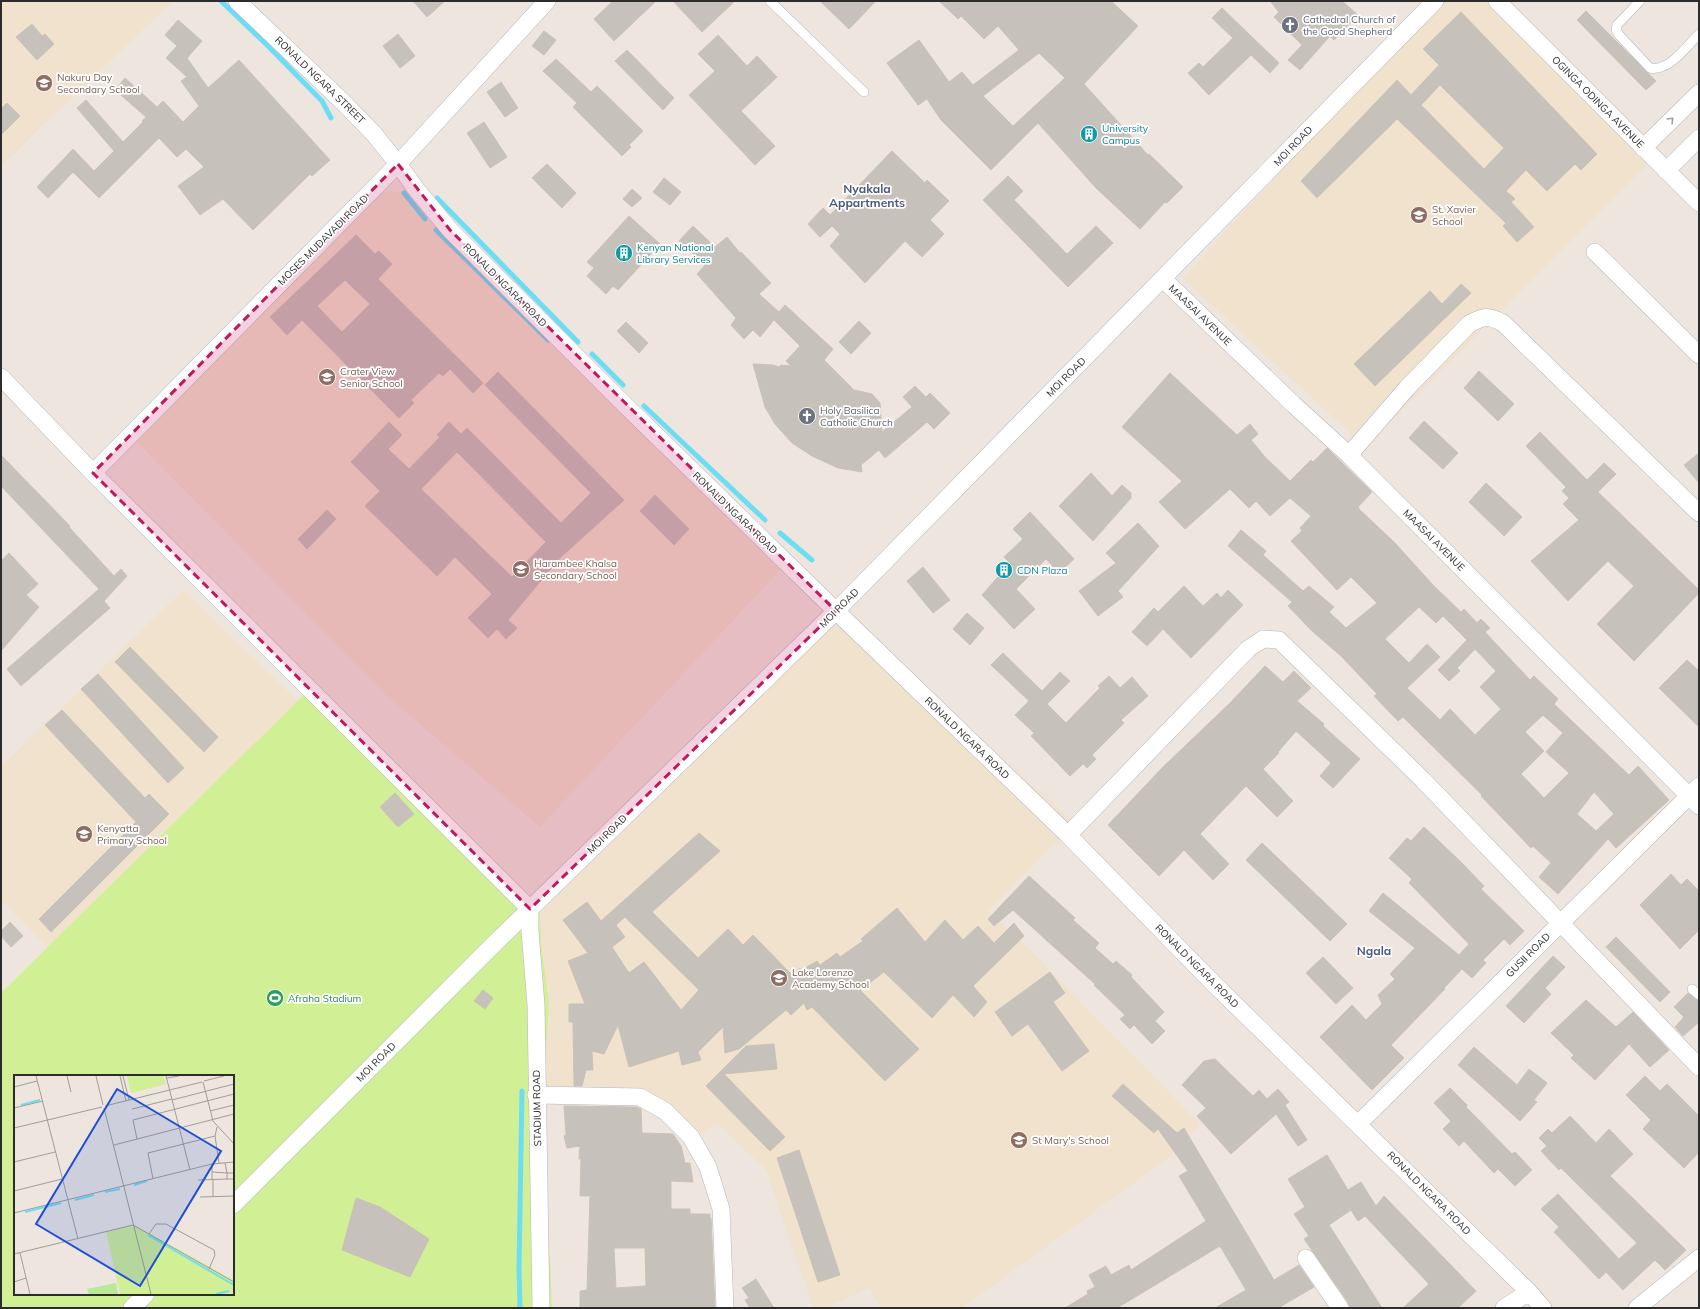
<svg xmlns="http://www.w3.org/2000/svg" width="1700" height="1309" font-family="Mulish,sans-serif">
<rect width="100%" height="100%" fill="#eee6de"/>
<!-- education -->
<path fill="#f0e2cd" d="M1,1H173L1,166Z
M1435,1H1505L1661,151L1365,447L1183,278Z
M392,191L404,195L518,312L780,570L540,827L387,696L137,442L382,193Z
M183,590L299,702L50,950L1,900V767Z
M834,610L1075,823L988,911L1033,953L1201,1125L1163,1162L962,1308H882L869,1288L825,1308H813L766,1170L717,1124L696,1138L670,1108L543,1093L540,911Z"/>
<!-- pitch -->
<path fill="#d1ef94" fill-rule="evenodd" d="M311,688L540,911L541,944L549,1003L543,1093L552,1308H1V993ZM15,1076H233V1294H15Z"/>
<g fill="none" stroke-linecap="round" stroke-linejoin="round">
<!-- stream -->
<path stroke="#6dddf4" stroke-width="5" d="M221,1L269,47L322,101L331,118
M404,193L425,219
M437,198L578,342
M436,230L548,340
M592,354L623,385
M644,406L765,520
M780,533L812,560
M520,1308L519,1268L522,1091"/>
</g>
<!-- building -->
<path fill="#c6c1ba" stroke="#cac2b7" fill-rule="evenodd" d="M413,1H445L427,17Z
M613,1H656L614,41L594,19Z
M673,1H735L702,32Z
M820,1H876L849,29Z
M939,1H1111L1138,26L1084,84L1148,155L1149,154L1183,187L1167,203L1165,202L1140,229L1096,188L1038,123L991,170L941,120L927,99L918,105L887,63L919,40L949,82L962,72L973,85L1019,50L998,26L984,39L961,16L958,19ZM1039,53L1065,78L1013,126L983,96Z
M1270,1H1342L1358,15L1334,40L1330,36L1300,70L1288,60L1302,45L1274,17L1279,12Z
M1222,8L1279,63L1270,73L1251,55L1209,95L1188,73L1199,63L1203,67L1233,38L1212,18Z
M1586,11L1656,81L1646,90L1577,20Z
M1461,12L1597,154L1581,170L1575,164L1547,191L1526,170L1506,191L1515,199L1511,202L1534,227L1517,242L1503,226L1506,223L1397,119L1317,198L1301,181L1397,80L1411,95L1439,65L1423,49ZM1440,85L1504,148L1484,169L1421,105Z
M178,20L202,41L187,58L208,88L239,60L330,160L312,176L310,174L253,230L223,199L200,215L178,186L204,167L186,149L177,157L159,138L99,198L73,172L48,198L37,187L73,149L94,171L114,151L77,108L86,100L123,142L143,122L142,121L146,117L115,90L125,78L157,107L163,101L183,122L199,106L181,81L187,77L166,58L177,46L165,35Z
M32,24L42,36L45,34L54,44L37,60L16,37Z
M544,31L556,40L544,55L532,46Z
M398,34L415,56L400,68L383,46Z
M718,35L747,66L757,56L777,77L741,111L775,146L755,165L689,95L715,71L698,54Z
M627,50L674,98L663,110L615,61Z
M556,59L591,92L597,86L643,131L629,145L631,147L622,156L573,107L577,103L543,71Z
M501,82L518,108L505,117L487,92Z
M7,103L20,116L1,135V109Z
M484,122L507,157L490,168L467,133Z
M892,151L925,183L927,180L949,201L930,220L944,234L922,257L905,241L865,283L830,246L840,234L832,226L820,237L808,224L823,208L830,215Z
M547,164L576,193L562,208L532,178Z
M1008,176L1023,191L1014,200L1067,254L1096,226L1113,243L1068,287L983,200Z
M664,178L681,192L670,205L653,192Z
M632,189L642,198L632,207L623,199Z
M629,216L660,244L618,290L613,286L606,294L587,276L594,268L587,262Z
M693,226L715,247L727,237L740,253L741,252L771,283L759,294L779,312L785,305L833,349L824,360L854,390L872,394L880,403L882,432L912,407L903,397L915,386L926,397L930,393L950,413L934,429L927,422L885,458L879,450L861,465L862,472L838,468L812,456L792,443L775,424L765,407L753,364L773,365L779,367L781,365L791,366L786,361L800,346L774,320L760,337L753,330L744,339L731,325L736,318L697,274L705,265L679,241Z
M356,235L375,254L379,251L392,264L378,279L483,383L473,393L450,369L443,376L439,373L411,400L414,403L399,418L302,320L287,335L270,317ZM345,280L370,304L342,332L317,306Z
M1461,284L1471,293L1375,386L1354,364L1430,291L1442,304Z
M859,321L871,333L851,354L839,342Z
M626,322L648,343L639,353L617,331Z
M1479,371L1514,404L1498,421L1464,388Z
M498,372L624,500L561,557L508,620L517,628L506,639L497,629L488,638L468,618L492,594L455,557L437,576L365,506L380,491L351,462L389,422L402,435L388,449L409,469L440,437L437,435L449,422L461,434L467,428L561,523L591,493L485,385ZM457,452L546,542L512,577L421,489Z
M1170,373L1237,435L1250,424L1258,434L1251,440L1265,457L1290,481L1311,460L1313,462L1327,448L1372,492L1358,507L1360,510L1395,543L1433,585L1461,612L1464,609L1477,623L1481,619L1490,628L1485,632L1530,680L1534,676L1558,699L1554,704L1629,775L1638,766L1669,800L1616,848L1608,839L1558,894L1539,877L1551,863L1533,846L1531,848L1481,796L1482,795L1403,717L1398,721L1374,696L1377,694L1341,656L1311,630L1288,606L1292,602L1228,546L1241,530L1266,551L1263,555L1303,591L1309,586L1334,607L1329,612L1346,628L1377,603L1351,577L1337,590L1291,541L1302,531L1300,528L1311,516L1290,498L1270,516L1256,501L1249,508L1230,489L1185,529L1159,502L1182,481L1122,427ZM1419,607L1436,623L1443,616L1467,640L1438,670L1449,681L1460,671L1457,668L1475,649L1496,671L1480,687L1501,709L1475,735L1450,709L1440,720L1407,688L1440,657L1427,644L1409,663L1385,639ZM1543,715L1563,733L1546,752L1569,773L1544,798L1521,774L1544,751L1525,732ZM1594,792L1614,814L1596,831L1577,814Z
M1424,421L1458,453L1443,469L1409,438Z
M1540,432L1587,480L1604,463L1616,474L1598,492L1699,590V593L1634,661L1597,624L1634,586L1608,561L1568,601L1531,561L1579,520L1563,504L1569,498L1562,491L1566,487L1526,446Z
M1699,453V483L1684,465Z
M1,455L70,526L69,527L114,576L121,569L127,576L104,601L110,608L21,686L7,669L99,589L1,486Z
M1091,473L1112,496L1122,485L1131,493V498L1093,541L1059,506Z
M1486,483L1522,517L1504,536L1469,502Z
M655,495L689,529L674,545L640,511Z
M327,510L336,519L307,549L298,539Z
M1030,512L1074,559L1059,573L1046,559L1016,589L1035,609L1014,629L982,595L1010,563L1004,557L1023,539L1013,529Z
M1138,523L1159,546L1118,591L1123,597L1098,616L1079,591L1116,563L1106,553Z
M9,553L38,584L26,595L39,607L1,651V561Z
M923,567L950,600L933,613L907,581Z
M1184,586L1203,606L1217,593L1221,598L1228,590L1243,605L1191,658L1163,629L1147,646L1132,632L1154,608L1158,612Z
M967,613L984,628L970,645L953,629Z
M130,647L218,737L204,752L115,662Z
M1003,653L1042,691L1060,672L1070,681L1047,704L1066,723L1100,688L1098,686L1109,676L1120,688L1132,677L1148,696L1121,720L1124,723L1092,755L1096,759L1087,768L1083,764L1070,776L1031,736L1034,733L1015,715L1029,701L991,665Z
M1687,660L1699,671V727L1659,688Z
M1265,666L1283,682L1294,671L1311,688L1297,701L1324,724L1323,726L1360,759L1333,788L1320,776L1331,763L1296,731L1278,752L1279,753L1263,769L1293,801L1277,817L1246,786L1200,834L1229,864L1213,880L1184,850L1159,876L1108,825L1163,767L1230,703Z
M98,674L184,768L168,783L81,689Z
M62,710L145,798L149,794L169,814L51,932L39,919L136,822L45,725Z
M395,793L414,814L398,827L380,807Z
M1424,827L1461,862L1484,886L1481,889L1524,931L1510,945L1504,939L1483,960L1486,963L1472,978L1462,969L1444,988L1445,989L1391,1045L1404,1058L1372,1090L1320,1037L1352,1005L1366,1020L1382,1004L1378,995L1395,979L1390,974L1415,948L1369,911L1383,893L1459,955L1469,944L1409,883L1412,879L1389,858L1407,838L1411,841Z
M699,833L720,851L652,912L698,958L728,929L743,945L753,935L792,975L800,968L802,970L817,961L820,965L837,953L840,957L863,941L861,939L897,908L925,942L945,920L963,940L978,926L994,943L1014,923L1024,936L973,986L987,1002L974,1017L953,995L932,1018L884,972L860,990L919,1049L885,1081L812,1007L807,1010L804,1003L791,1015L786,1010L739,1049L725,1053L723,1027L698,1052L701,1060L682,1065L679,1051L629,1067L618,1025L604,1054L592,1051L593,1070H586L582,1086H574L573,1022H569V1004H585L568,961L588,953L563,920L587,902L601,921ZM625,917L699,990L681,1010L644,962L629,973L612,947L625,937L616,925Z
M1262,843L1347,924L1330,941L1246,860Z
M1671,874L1681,885L1687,879L1699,891V930L1680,949L1640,905Z
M1029,876L1075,918L1073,920L1099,943L1095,948L1113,964L1116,961L1132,975L1131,977L1164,1012L1155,1021L1165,1031L1152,1044L1134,1025L1130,1029L1120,1019L1125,1015L1094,985L1095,984L1013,910L994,926L988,919Z
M10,922L23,936L11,947L1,936V931Z
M1616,937L1670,992L1660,1002L1606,947Z
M1553,956L1565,967L1545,988L1551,994L1524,1023L1506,1006Z
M1323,957L1353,988L1336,1004L1306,973Z
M1050,972L1065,993L1053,1002L1089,1051L1062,1071L1028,1024L1012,1036L995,1012Z
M483,990L493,998L485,1009L474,1001Z
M1688,993L1699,1001V1022L1683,1036L1675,1027L1684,1017L1674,1007Z
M1586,1000L1616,1027L1633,1012L1669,1050L1650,1067L1629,1044L1595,1080L1571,1058L1574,1055L1551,1033Z
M774,1044L777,1069L724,1074L785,1137L770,1151L706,1086L746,1046Z
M1474,1047L1517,1085L1529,1069L1547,1083L1534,1100L1537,1102L1520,1121L1458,1065Z
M1215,1059L1253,1096L1259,1090L1267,1099L1278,1089L1289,1102L1285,1105L1307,1140L1298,1146L1276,1114L1231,1154L1197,1116L1206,1108L1182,1085L1204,1061Z
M1645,1076L1660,1091L1667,1084L1699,1116V1152L1684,1168L1643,1129L1651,1120L1626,1095Z
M1123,1084L1177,1133L1184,1128L1274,1280L1299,1265L1314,1287L1278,1308H1215L1246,1290L1220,1246L1117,1308H1065L1088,1294L1087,1291L1095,1287L1089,1275L1106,1266L1111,1275L1129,1265L1131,1270L1206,1221L1179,1176L1188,1171L1158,1129L1154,1133L1112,1096Z
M1450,1088L1467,1105L1466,1107L1512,1154L1515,1152L1532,1170L1515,1186L1498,1169L1494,1173L1464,1141L1459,1146L1443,1129L1451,1121L1434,1103Z
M564,1106L637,1107L641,1109L642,1133L673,1134L681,1146L685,1163H690L693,1182L671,1181V1209H690V1214H710V1219L711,1218L715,1308H580V1291L587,1290L590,1196H580L581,1159H579L580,1146L567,1148L564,1136L566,1135ZM614,1248H645L646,1286L616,1288Z
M1570,1116L1596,1143L1609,1129L1633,1154L1610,1176L1686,1250L1665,1270L1655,1260L1623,1290L1606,1272L1599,1279L1554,1232L1559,1227L1541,1209L1558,1194L1619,1259L1637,1243L1561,1168L1559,1170L1541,1151L1547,1146L1539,1138L1548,1129L1552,1133Z
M799,1150L840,1275L818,1282L777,1158Z
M1327,1155L1348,1190L1361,1182L1376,1206L1384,1196L1476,1291L1458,1308H1403L1429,1284L1365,1216L1358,1221L1351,1210L1329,1225L1382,1308H1350L1348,1302L1304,1239L1309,1236L1294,1214L1305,1207L1288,1179Z
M356,1198L380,1207L429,1239L410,1277L342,1250Z
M756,1279L774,1308H750L745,1300L749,1298L742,1288Z"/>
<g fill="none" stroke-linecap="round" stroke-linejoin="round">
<defs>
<path id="lane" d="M770,1L864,92
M1640,1L1617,25L1616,30L1619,35L1650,68C1669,72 1687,46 1699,34
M1692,989L1699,995"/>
<path id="street" d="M237,1L343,102L374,134L398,164L416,189L450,230L626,406L836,611L1068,835L1215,985L1529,1292L1543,1308
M1497,1L1699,203
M1643,148L1699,93
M1666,171L1699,138
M1595,252L1699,355
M1163,279L1293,404L1349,455L1699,806
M1,377L93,473L530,909V931L536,1005L541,1308
M1349,455L1407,388L1469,324C1484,316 1488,315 1503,323L1699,513
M93,473L398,164L547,1
M1068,835L1248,649L1263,639L1279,640L1423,780L1699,1067
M536,1095L640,1097L665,1111L691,1137L708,1167L721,1209L725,1308
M1358,1124L1699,786
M233,1205L497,941L836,611L1435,1
M1306,1258L1340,1308
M132,1308L146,1294
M1504,1308L1529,1292
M1637,1308L1699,1258"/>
</defs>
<!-- lane casing -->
<use href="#lane" stroke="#b2b6c0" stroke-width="10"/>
<!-- street casing -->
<use href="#street" stroke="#b2b6c0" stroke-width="18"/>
<!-- lane -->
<use href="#lane" stroke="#fff" stroke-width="9"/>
<!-- street -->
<use href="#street" stroke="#fff" stroke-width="17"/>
</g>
<!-- one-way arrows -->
<defs><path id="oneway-chevron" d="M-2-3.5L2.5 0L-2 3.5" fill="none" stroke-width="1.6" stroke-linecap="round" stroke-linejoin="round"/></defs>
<use stroke="#a0a0a0" href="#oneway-chevron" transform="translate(1671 120) rotate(-45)"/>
<!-- marked area -->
<path fill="#c2185b" fill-opacity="0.2" stroke="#c2185b" stroke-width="3" stroke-dasharray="8 5" stroke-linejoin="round" d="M398,164L450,230L836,611L530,909L93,473Z"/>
<!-- icons -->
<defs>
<symbol id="church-disc" viewBox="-11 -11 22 22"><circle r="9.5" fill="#6b7280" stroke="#fff"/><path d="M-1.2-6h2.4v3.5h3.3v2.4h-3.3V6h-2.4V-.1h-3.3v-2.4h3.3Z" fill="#fff"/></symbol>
<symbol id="school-disc" viewBox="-11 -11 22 22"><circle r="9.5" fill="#8d6e63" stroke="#fff"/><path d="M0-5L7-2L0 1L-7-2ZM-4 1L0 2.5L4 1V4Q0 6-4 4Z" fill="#fff"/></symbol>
<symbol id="building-disc" viewBox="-11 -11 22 22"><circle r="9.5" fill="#0f9aa8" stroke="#fff"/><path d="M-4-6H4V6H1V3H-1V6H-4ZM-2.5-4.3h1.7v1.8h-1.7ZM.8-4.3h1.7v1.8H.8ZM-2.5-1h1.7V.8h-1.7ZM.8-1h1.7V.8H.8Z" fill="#fff"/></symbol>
<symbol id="stadium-disc" viewBox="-11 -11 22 22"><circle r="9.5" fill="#2e9e5b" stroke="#fff"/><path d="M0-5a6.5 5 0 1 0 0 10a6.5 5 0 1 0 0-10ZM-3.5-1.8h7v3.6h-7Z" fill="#fff"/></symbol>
</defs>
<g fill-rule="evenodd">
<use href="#church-disc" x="1280" y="15" width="20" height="20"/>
<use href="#school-disc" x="34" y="73" width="20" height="20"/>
<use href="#building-disc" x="1079" y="124" width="20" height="20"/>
<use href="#school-disc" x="1409" y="205" width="20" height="20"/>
<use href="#building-disc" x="614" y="243" width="20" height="20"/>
<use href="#school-disc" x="317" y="367" width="20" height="20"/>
<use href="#church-disc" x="797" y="406" width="20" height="20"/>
<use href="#school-disc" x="511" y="559" width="20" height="20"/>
<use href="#building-disc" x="994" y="560" width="20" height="20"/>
<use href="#school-disc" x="74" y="824" width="20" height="20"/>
<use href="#school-disc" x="769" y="968" width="20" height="20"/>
<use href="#stadium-disc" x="265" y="988" width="20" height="20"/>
<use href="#school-disc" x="1009" y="1130" width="20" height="20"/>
</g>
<g text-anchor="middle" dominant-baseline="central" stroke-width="3.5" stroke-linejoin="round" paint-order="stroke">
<!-- worship labels -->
<g font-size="10" fill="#5b616d" stroke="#fff" text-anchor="start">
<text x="1303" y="19">Cathedral Church of<tspan x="1303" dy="12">the Good Shepherd</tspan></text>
<text x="820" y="410">Holy Basilica<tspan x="820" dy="12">Catholic Church</tspan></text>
</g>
<!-- education labels -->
<g font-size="10" fill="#785e54" stroke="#fff" text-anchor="start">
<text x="57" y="77">Nakuru Day<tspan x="57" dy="12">Secondary School</tspan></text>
<text x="1432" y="209">St. Xavier<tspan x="1432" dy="12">School</tspan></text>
<text x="340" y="371">Crater View<tspan x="340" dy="12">Senior School</tspan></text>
<text x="534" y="563">Harambee Khalsa<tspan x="534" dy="12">Secondary School</tspan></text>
<text x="97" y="828">Kenyatta<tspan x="97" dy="12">Primary School</tspan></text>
<text x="792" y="972">Lake Lorenzo<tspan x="792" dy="12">Academy School</tspan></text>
<text x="1032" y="1140">St Mary's School</text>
</g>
<!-- street labels -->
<g font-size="10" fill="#2c2c2c" stroke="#fff">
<text transform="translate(320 80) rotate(44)">RONALD NGARA STREET</text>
<text transform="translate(1598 102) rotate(45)">OGINGA ODINGA AVENUE</text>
<text transform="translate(1293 146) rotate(-46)">MOI ROAD</text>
<text transform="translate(323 240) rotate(-45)">MOSES MUDAVADI ROAD</text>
<text transform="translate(505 285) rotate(45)">RONALD NGARA ROAD</text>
<text transform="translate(1200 315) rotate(44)">MAASAI AVENUE</text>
<text transform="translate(1066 377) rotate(-45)">MOI ROAD</text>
<text transform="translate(735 513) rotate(44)">RONALD NGARA ROAD</text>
<text transform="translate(1434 540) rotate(45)">MAASAI AVENUE</text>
<text transform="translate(839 608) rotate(-45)">MOI ROAD</text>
<text transform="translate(967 738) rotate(44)">RONALD NGARA ROAD</text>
<text transform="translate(607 834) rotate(-44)">MOI ROAD</text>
<text transform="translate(1528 955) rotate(-45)">GUSII ROAD</text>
<text transform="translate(1197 966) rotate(45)">RONALD NGARA ROAD</text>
<text transform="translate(376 1062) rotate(-45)">MOI ROAD</text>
<text transform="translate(537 1108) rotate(-91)">STADIUM ROAD</text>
<text transform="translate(1429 1193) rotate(45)">RONALD NGARA ROAD</text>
</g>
<!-- culture labels -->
<g font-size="10" fill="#0d838f" stroke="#fff" text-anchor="start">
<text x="1102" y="128">University<tspan x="1102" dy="12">Campus</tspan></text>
<text x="637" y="247">Kenyan National<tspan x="637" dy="12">Library Services</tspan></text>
<text x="1017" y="570">CDN Plaza</text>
</g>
<!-- leisure labels -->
<g font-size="10" fill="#27864d" stroke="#fff" text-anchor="start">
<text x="288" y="998">Afraha Stadium</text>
</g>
<!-- quarter labels -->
<g font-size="12" font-weight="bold" fill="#4a5980" stroke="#fff">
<text x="867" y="188">Nyakala<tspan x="867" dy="14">Appartments</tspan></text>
<text x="1374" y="950">Ngala</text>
</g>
</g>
<!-- overview -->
<g transform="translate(14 1075)">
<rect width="220" height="220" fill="#eee6de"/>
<path d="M102,208L104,219H75L73,214Z" fill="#bbe799"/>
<path d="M113,1H149L152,9L117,18ZM120,150L216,203L220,205V217L210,219H106L92,157Z" fill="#d1ef94"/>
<path fill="none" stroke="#6dddf4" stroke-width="2" d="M7,30L26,25M120,110L133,106M91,117L106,114M61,125L80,120M11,137L47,128M134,160L220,210M202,219L215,216"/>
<path fill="none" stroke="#a09c97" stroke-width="1" d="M22,1L64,164M53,1L57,17M82,1L89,30M106,1L112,26M109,1L115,25M152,1L176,95M153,3L165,1M190,6L210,1M189,7L199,46L220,69M0,12L23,6M158,25L220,9M91,31L188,7M0,33L29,26M90,33L137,219M118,34L158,24M196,36L220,30M0,53L88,32M201,61L205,88M123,64L119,45L220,19M100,70L220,39M0,87L41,77M211,88L213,98H220M198,89V105M198,97L213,98V104H220M139,104L134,78L201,61L203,52M199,104V121M184,105L213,104M0,116L48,104M186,122L220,121M0,138L198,89L220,87M135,159L142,149H152L200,175L201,180L195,194M6,178L16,219M0,179L119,150L220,207M0,207L12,203"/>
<path fill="#1d4ed8" fill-opacity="0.15" stroke="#1d4ed8" stroke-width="2" d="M103,14L207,76L126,211L22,149Z"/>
<rect width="220" height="220" fill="none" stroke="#2c2c2c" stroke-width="2"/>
</g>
<!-- border -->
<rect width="1700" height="1309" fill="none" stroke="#2c2c2c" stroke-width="4"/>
</svg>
